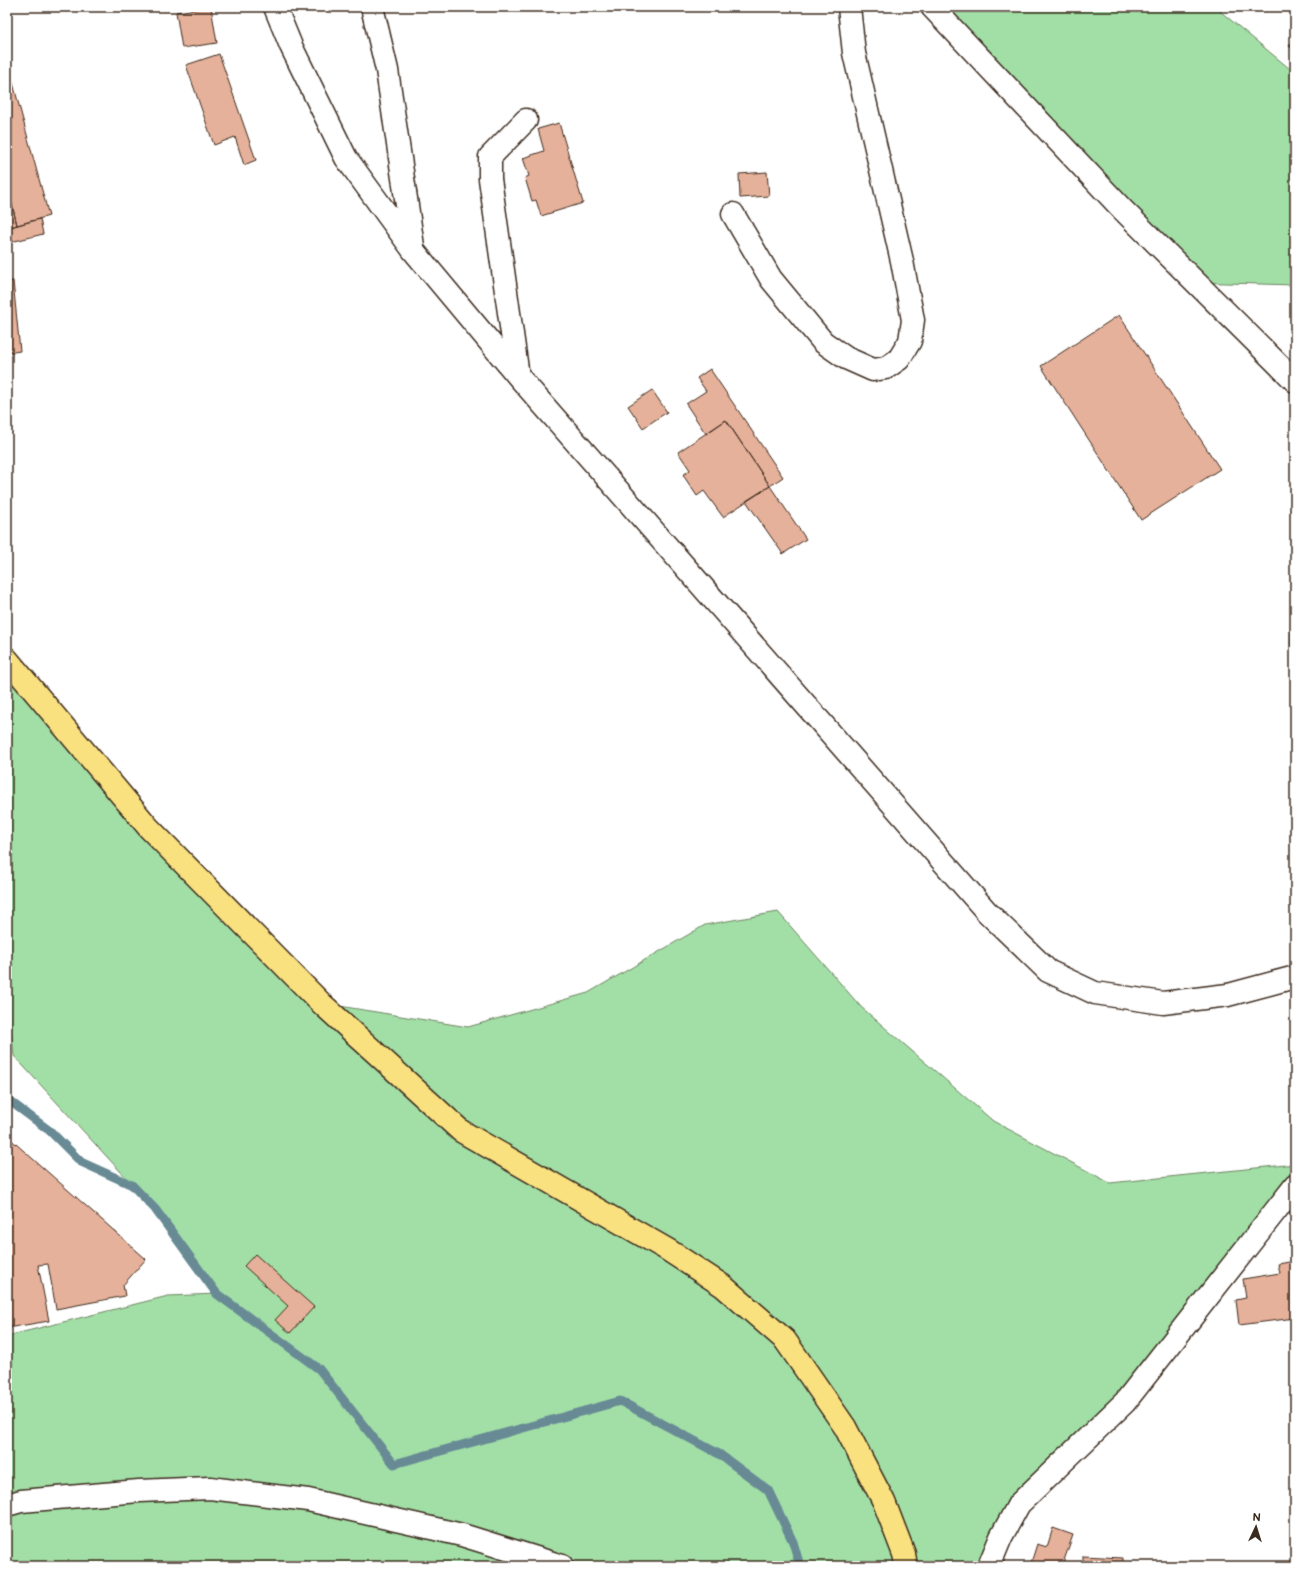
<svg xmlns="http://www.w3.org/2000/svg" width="1302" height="1573" font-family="'Balsamiq Sans',sans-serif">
<rect width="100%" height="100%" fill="#fff"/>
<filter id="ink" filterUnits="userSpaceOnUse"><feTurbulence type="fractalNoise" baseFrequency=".025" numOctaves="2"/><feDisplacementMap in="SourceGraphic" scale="8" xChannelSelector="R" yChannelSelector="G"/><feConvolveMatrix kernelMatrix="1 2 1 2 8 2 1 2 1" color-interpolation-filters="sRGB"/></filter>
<g filter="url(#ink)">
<!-- green -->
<path fill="#a2dfa6" stroke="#6e8462" d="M920,7H1215L1295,73V285L1190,282L1114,206Z
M7,659L321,1003L468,1027L588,993L705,925L778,912L861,1007L993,1121L1110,1183L1295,1164V1186L1207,1298L1035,1486L989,1566H7V1336L168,1296L217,1294L155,1209L14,1056L7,991Z"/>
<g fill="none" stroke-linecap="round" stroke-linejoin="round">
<!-- stream -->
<path stroke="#678a95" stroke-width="9" d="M7,1099L50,1131L81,1162L132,1185L155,1209L217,1294L319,1369L394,1464L620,1401L719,1454L768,1490L793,1542L800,1566"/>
</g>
<!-- building -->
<path fill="#e6b19a" stroke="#3b2a1e" d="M211,7L217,43L182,48L176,12Z
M1295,39V51L1289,46Z
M219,54L256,160L244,165L235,137L214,145L186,65Z
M7,61L49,216L17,225L7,184Z
M559,123L583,203L541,216L536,200L532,201L525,178L529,176L523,158L544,151L538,129Z
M767,172L769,196L740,198L739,174Z
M8,189L17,225L7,228V190Z
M40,219L43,234L7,243V228Z
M7,281H13L20,351L7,353Z
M1119,315L1220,469L1141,520L1041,366Z
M710,369L783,477L770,486L726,420L706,434L686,404L706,391L697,378Z
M652,390L667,412L643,428L628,406Z
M726,420L770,486L723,517L704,491L697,496L683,475L690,470L678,452Z
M770,486L806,539L783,554L746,501Z
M1293,570H1295V646H1291Z
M7,1136L146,1259L123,1285L125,1296L56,1309L48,1264L38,1265L49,1321L7,1328Z
M255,1254L314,1307L290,1333L275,1320L288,1306L244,1266Z
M1295,1261V1318L1239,1325L1236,1300L1246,1298L1243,1279L1280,1273L1278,1264Z
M1053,1528L1073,1535L1062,1566H1030L1037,1544L1047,1547Z
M1083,1556L1123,1558V1566H1083Z"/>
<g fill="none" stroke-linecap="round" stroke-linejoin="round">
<defs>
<path id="minor" d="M275,7L291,46L346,158L413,250L518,376L987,912L1048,971L1095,993L1163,1003L1228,995L1295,977
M372,7L387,70L413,246
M932,7L1123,210L1295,381
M733,214L771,279L823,342L846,358L873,370L886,368L899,359L910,341L913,320L902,261L854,53L849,7
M518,376L490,179V157L526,120
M7,1505L21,1501L139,1491L210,1488L308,1500L462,1535L562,1566
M989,1566L1001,1537L1019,1504L1125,1402L1295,1186"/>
<path id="trunk" d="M7,659L149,828L321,1003L461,1131L668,1250L723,1286L785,1340L845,1427L884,1502L904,1554L906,1566"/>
</defs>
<!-- minor casing -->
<use href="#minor" stroke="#3b2a1e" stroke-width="25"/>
<!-- trunk casing -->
<use href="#trunk" stroke="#3b2a1e" stroke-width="25"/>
<!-- minor -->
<use href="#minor" stroke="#fff" stroke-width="22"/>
<!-- trunk -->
<use href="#trunk" stroke="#fae180" stroke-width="22"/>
</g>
</g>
<!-- margin -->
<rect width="1302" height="1573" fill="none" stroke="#fff" stroke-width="24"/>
<rect x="12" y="12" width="1278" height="1549" fill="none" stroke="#3b2a1e" stroke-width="1.5" filter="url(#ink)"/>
<!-- north arrow -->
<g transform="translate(1256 1527) rotate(4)" stroke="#ffffff" stroke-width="3" paint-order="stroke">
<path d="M0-3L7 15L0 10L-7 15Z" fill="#3b2a1e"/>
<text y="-6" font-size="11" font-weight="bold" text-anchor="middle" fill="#3b2a1e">N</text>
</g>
</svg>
